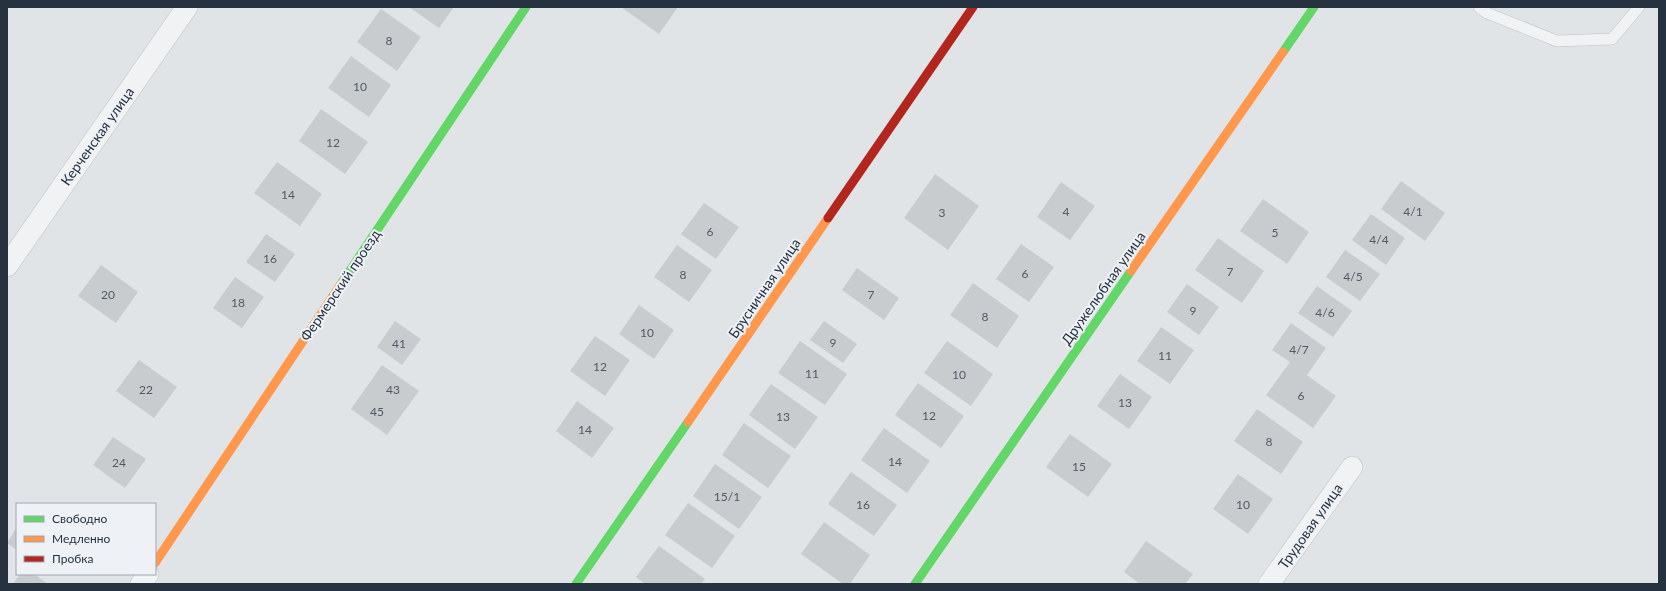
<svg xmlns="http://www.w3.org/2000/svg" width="1666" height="591" font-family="Lato,sans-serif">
<rect width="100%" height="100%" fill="#e1e4e7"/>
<!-- building -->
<path fill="#c9cccf" d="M409,7H454L439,28Z
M621,7H678L659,34Z
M381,9L421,37L397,71L357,42Z
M351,56L391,85L369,117L328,88Z
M321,109L368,142L345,174L299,141Z
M277,162L322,194L300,226L254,193Z
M935,174L979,206L948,250L904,218Z
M1401,181L1445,213L1425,241L1381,209Z
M1061,182L1095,206L1070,240L1037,217Z
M1263,199L1309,232L1287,264L1240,231Z
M704,203L739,227L716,259L681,234Z
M1371,214L1405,238L1386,265L1352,240Z
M266,234L295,254L275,282L246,262Z
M1218,238L1264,271L1242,303L1195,270Z
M1021,244L1054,267L1029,302L996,279Z
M677,245L712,270L689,302L654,277Z
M1345,250L1380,274L1360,301L1326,277Z
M101,265L138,292L116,323L78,296Z
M857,268L899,298L884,320L842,290Z
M235,277L264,297L242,328L213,308Z
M973,283L1019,316L997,348L950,315Z
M1187,284L1219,307L1199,335L1167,312Z
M1317,286L1352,311L1333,337L1298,313Z
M639,305L674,330L654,359L619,334Z
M395,321L421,339L402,365L377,347Z
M824,321L857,344L843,363L810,340Z
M1291,323L1326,348L1307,375L1301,371L1336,396L1313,428L1266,395L1290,362L1272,350Z
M1161,327L1194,350L1170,384L1137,361Z
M595,336L630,360L605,396L570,371Z
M800,341L847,374L825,405L778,373Z
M947,341L993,374L971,406L924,373Z
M139,360L177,387L154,418L116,391Z
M382,365L419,391L387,435L351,409Z
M1120,374L1152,397L1129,429L1097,406Z
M918,383L964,416L941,448L895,415Z
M771,384L818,417L795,449L749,415Z
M577,401L614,428L592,458L556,431Z
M1257,409L1303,442L1281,474L1234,441Z
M744,423L791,456L768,488L722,455Z
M884,428L930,461L907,493L861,460Z
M1070,434L1112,464L1088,497L1046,467Z
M113,437L146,459L125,488L93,465Z
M715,464L762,497L739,529L693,496Z
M851,472L897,505L874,536L828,504Z
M1238,474L1273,499L1248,534L1213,509Z
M688,503L735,536L712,568L665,535Z
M824,522L870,555L850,584H843L801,554Z
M17,527V550L7,543Z
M1146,541L1193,574L1185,584H1140L1124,572Z
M659,546L705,579L701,584H645L636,577Z
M20,574H34L48,584H13Z"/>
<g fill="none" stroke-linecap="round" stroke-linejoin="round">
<defs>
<path id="lane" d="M1479,7L1487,13L1557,41L1612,39L1639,7"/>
<path id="street" d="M7,266L187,7
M141,584L148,574
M1269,584L1352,467"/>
</defs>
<!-- lane casing -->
<use href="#lane" stroke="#bfc2c5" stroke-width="12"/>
<!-- street casing -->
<use href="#street" stroke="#bfc2c5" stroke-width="22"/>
<!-- lane -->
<use href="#lane" stroke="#f1f2f3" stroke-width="11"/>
<!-- street -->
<use href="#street" stroke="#f1f2f3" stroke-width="21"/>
<!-- fast -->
<path stroke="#63d668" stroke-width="9" d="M1283,52L1314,7
M341,284L526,7
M576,584L688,422
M915,584L1131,271"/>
<!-- slow -->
<path stroke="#ff974d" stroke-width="9" d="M1131,271L1283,52
M688,422L828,218
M155,563L341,284"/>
<!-- jam -->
<path stroke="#b3261e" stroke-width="9" d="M828,218L973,7"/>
</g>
<g text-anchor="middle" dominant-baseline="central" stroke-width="4" stroke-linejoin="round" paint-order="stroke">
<!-- number labels -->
<g font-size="12" fill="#505964">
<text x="389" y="40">8</text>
<text x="360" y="86">10</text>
<text x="333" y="142">12</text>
<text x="288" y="194">14</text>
<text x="1066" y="211">4</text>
<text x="1413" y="211">4/1</text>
<text x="942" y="212">3</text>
<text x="710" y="231">6</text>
<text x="1275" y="232">5</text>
<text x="1379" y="239">4/4</text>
<text x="270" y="258">16</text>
<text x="1230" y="271">7</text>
<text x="1025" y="273">6</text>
<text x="683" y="274">8</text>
<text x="1353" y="276">4/5</text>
<text x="108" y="294">20</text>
<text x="871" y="294">7</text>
<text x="238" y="302">18</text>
<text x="1193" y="310">9</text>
<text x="1325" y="312">4/6</text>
<text x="985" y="316">8</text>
<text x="647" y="332">10</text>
<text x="833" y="342">9</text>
<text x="399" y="343">41</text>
<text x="1299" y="349">4/7</text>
<text x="1165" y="355">11</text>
<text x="600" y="366">12</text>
<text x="812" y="373">11</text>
<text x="959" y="374">10</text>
<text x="146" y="389">22</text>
<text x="393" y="389">43</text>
<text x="1301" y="395">6</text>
<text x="1125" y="402">13</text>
<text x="377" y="411">45</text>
<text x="929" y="415">12</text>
<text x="783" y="416">13</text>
<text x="585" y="429">14</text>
<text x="1269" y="441">8</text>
<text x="895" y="461">14</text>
<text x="119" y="462">24</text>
<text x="1079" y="466">15</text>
<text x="727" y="496">15/1</text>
<text x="863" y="504">16</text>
<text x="1243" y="504">10</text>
</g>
<!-- street labels -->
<g font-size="14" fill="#273240" stroke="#eef2f6">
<text transform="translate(97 136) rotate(-55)">Керченская улица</text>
<text transform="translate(340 285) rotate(-56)">Фермерский проезд</text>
<text transform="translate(764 288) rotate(-56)">Брусничная улица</text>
<text transform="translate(1103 288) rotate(-55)">Дружелюбная улица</text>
<text transform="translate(1310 526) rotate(-55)">Трудовая улица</text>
</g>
</g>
<!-- border -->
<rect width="1666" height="591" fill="none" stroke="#273240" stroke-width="16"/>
<!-- legend -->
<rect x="16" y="503" width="140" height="72" fill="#eef2f6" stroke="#9ea5ad"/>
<rect x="24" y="516" width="20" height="6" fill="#63d668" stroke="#9ea5ad"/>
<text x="52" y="523" font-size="12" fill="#273240">Свободно</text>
<rect x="24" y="536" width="20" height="6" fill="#ff974d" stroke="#9ea5ad"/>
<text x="52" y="543" font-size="12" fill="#273240">Медленно</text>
<rect x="24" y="556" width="20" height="6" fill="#b3261e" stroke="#9ea5ad"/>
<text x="52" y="563" font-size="12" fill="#273240">Пробка</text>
</svg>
